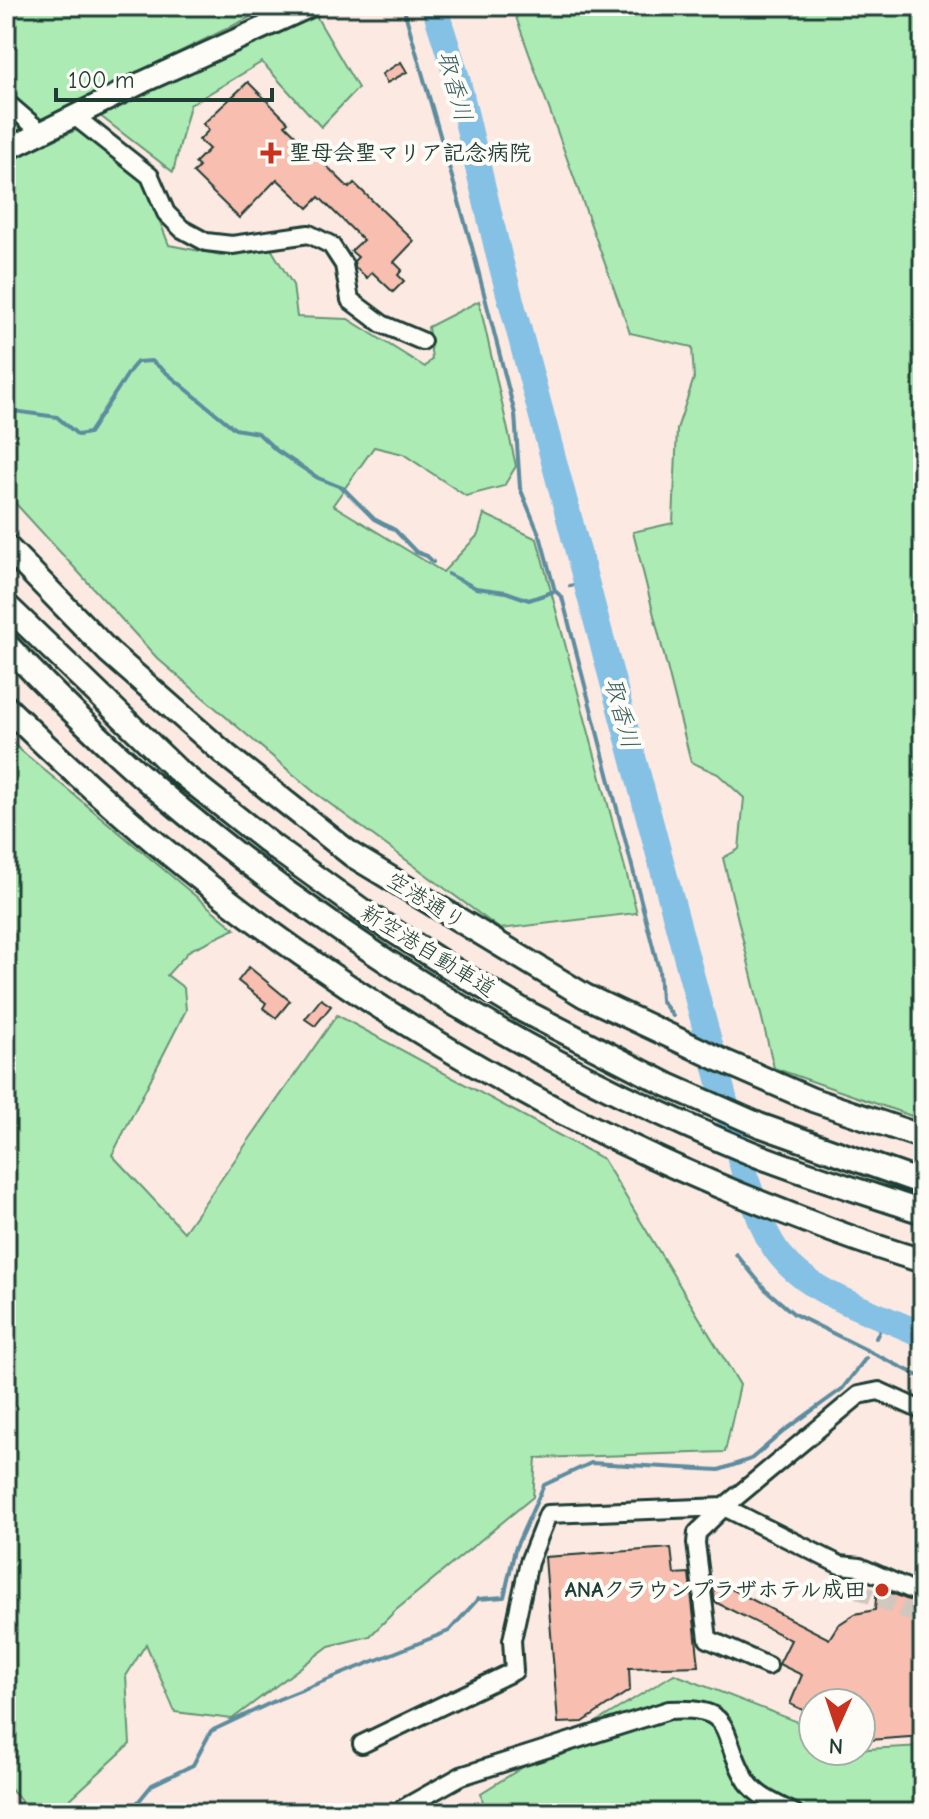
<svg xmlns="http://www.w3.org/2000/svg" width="929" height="1819" font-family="'Comic Neue','Klee One',sans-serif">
<rect width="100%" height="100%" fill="#fce9e2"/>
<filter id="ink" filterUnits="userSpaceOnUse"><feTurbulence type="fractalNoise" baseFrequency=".0125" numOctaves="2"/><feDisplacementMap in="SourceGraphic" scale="16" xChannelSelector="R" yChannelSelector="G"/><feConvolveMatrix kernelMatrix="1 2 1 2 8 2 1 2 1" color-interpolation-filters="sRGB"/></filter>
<g filter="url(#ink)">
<!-- green -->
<path fill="#acecb4" stroke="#669474" stroke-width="2" d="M6,6H267V9L6,137Z
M512,6H923V1120L774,1068L723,858L739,849L744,798L718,774L691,762L633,532L673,523L677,429L694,378L692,347L630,333Z
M316,16L358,88L321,127L262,62L190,105L173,172L99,115Z
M76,130L143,178L169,245L221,255L270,247L293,285L297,317L348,319L425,367L432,359L428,327L479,301L516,466L504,486L466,496L403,454L374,447L333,505L443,572L478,535L484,514L537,539L637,913L500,929L314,792L158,659L6,493V162Z
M6,738L235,929L190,950L167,975L184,988L186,1010L112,1155L184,1232L337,1015L603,1159L740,1385L725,1452L536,1458L533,1497L396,1610L370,1636L329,1646L232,1719L175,1712L146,1644L126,1676L130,1744L66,1803L71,1813H32L6,1784Z
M674,1674L813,1728V1751H861V1747L867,1749L923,1746V1813H485L481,1793Z"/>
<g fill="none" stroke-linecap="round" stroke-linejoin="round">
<!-- stream -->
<path stroke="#5c8c9e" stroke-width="4" d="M403,6L472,247L515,414L520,488L541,539L555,591L562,597L659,970L661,1000L673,1016
M6,410L57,417L78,435L89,433L131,369L137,362L152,361L235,429L258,433L276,450L318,478L343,488L374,519L395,530L416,552L427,556L433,562
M448,574L476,588L506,592L529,600L555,591
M570,586L585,582
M736,1254L765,1289L794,1314L923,1378
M876,1338L886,1317
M129,1813L152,1785L193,1765L211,1731L279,1699L449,1631L478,1599L504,1597L515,1549L544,1485L591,1463L719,1470L751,1459L784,1431L842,1389L866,1358"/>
<!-- river -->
<path stroke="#84c1e4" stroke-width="26" d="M434,6L457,78L499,256L745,1176C755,1202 762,1233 780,1255C813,1297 876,1312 923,1335"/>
</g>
<!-- building -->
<path fill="#f8beb0" stroke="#1f3d34" stroke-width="2" d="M401,62L407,72L387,83L382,74Z
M248,82L288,122L285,125L349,188L354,183L414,241L394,262L402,270L398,275L404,281L393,292L372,272L367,278L355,267L354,261L358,257L351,251L363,240L319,197L308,208L277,179L239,218L193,173L199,167L195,163L209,149L199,140L209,130L203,124Z
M249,967L290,1001L276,1018L263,1008L266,1003L238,981Z
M321,999L331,1006L315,1026L305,1019Z
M671,1548L674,1574L689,1573L699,1666L629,1668L630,1690L583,1722L558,1723L545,1557Z
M716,1581L829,1639L838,1625L855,1614L875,1610L877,1587L923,1606V1736L869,1740L861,1737V1703H813V1715L790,1704L802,1675L779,1664L791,1640L715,1602L713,1588Z"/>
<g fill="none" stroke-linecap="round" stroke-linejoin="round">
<!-- minor-tunnel -->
<path stroke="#d0c7bf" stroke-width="16" stroke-dasharray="16 8" stroke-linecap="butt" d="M860,1567L854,1581L859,1591L923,1618"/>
<defs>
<path id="minor" d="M265,6L271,24
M6,102L41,132
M73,115L150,176L166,213L182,229L206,242L232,245L309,234L331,245L344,265L350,300L382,324L422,341
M923,1411L879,1391L859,1395L724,1507L840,1565L860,1567L923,1595
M724,1507L697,1533L696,1543L708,1639L768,1666
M362,1744L514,1671L512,1640L529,1562L548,1514L724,1507
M395,1813L461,1776L669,1710C736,1706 719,1731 744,1776C754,1796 775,1803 794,1813"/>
<path id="major" d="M6,150L143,82L311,6"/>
<path id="highway" d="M6,546L109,652L226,755L352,855L585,996L721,1060L813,1100L923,1137
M6,605L177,770L274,847L367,914L448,966L524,1011L668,1085L759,1125L923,1183
M6,644C55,695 105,745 159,791C333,940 539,1066 751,1153C807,1175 866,1193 923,1212
M6,707C216,915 467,1083 741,1195C801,1219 861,1243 923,1261"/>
</defs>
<!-- minor casing -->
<use href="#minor" stroke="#1f3d34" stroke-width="22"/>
<!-- major casing -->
<use href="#major" stroke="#1f3d34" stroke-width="26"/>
<!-- highway casing -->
<use href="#highway" stroke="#1f3d34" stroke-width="28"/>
<!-- minor -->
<use href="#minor" stroke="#fdfcf7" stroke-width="16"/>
<!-- major -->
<use href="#major" stroke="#fdfcf7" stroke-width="20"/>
<!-- highway -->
<use href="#highway" stroke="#fdfcf7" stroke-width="22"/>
<!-- rail -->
<path stroke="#1f3d34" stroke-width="4" d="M6,1807L12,1813"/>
</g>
</g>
<!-- markers -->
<g fill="#c8321e" stroke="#fdfcf7" stroke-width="3">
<path d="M267 141h8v8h8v8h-8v8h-8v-8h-8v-8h8z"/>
<circle cx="882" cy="1590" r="8"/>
</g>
<g text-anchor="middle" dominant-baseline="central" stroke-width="8" stroke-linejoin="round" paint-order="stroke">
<!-- poi labels -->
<g font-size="22" font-weight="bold" fill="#1f3d34" stroke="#fdfcf7" text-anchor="start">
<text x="289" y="153">聖母会聖マリア記念病院</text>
<text x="866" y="1590" text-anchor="end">ANAクラウンプラザホテル成田</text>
</g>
<!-- street labels -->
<g font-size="22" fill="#1f3d34" stroke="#fdfcf7">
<text transform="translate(426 901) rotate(32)">空港通り</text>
<text transform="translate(428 951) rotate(32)">新空港自動車道</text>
</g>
<!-- water labels -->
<g font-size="24" font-style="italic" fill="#385e60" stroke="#fdfcf7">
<text transform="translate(455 86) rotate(75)">取香川</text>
<text transform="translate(622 713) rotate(75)">取香川</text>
</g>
</g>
<!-- margin -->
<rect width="929" height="1819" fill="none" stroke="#fdfcf7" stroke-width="32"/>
<rect x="16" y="16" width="897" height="1787" fill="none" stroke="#1f3d34" stroke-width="3" filter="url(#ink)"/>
<!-- north arrow -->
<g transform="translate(837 1727) rotate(183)"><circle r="38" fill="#fdfcf7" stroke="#a4b0a9" stroke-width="2"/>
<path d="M0-6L14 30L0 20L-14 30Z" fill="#c8321e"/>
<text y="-12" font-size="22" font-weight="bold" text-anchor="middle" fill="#1f3d34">N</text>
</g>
<!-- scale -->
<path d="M56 88v12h216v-12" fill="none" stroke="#1f3d34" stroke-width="4"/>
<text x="68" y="88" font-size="24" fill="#1f3d34" stroke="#fdfcf7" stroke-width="6" paint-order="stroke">100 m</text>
</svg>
